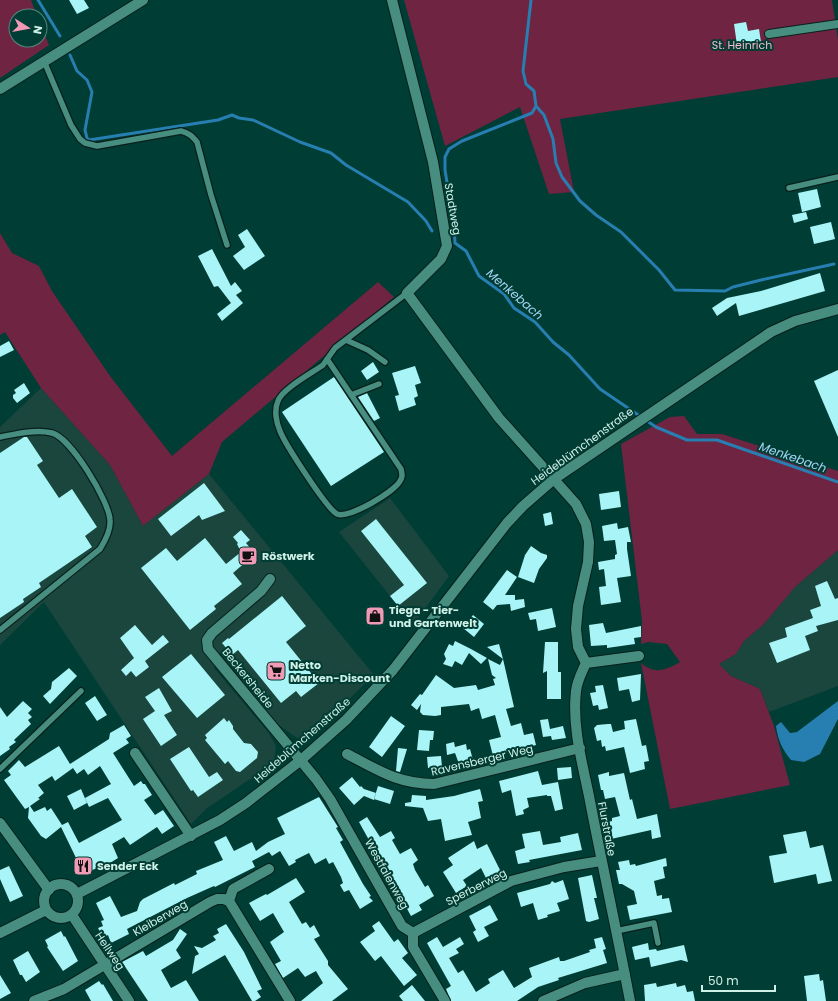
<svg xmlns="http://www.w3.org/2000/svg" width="838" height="1001" font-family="Poppins,sans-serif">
<rect width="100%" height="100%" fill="#003d34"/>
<!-- built -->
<path fill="#1a463e" d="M41,388L110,465L143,526L209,474L374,675L312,735L297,738L276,723L220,652L214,668L268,732L276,746L274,763L263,773L247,781L206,809L191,824L44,602L0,645V427Z
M390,498L449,576L413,625L339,532Z
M838,550V686L769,712L760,689L731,676L719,664L736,654L744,641L764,624L795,587Z"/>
<!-- green -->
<path fill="#6f2442" d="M0,0H31L37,16H16V40H40V23L49,45L0,78Z
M404,0H832L838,40V77L560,119L574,192L549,194L520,107L445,146Z
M0,233L12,253L39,266L52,291L110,376L172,456L378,282L394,297L222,442L209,474L143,526L110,465L41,388L5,332L0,335Z
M684,416L697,434H722L838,471V550L795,587L764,624L744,641L736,654L719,664L731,676L760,689L774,726L790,785L670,809L641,663C655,675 666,670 680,662L667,644L648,642L641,644L642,621L621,444L670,417Z"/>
<!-- water -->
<path fill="#277eb0" d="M838,701V719L820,754L804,762L791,760C782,749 778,740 776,726L781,722L790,733L797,732Z"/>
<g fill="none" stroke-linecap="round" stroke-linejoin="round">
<!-- stream -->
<path stroke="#277eb0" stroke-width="3" d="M38,0L60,36
M531,0L523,71L526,84L534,91L536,106L532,113L462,141L449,149L445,157V170L454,225L455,243L466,251L479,276L504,294L514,308L535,322L553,342L569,355L600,389L656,427L687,440H717L838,482
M70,55L77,71L87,80L92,92L85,130L87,138L89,140L218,120L232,115L239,118L253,120L300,142L331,153L346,165L408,202L426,221L432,231
M536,106L544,115L553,139L556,163L562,177L580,201L596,215L621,232L659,270L675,290L725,291L733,287L761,280L834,264"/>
</g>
<!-- building -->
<path fill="#a8f4f7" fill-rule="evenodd" d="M69,0H84L89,8L77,14Z
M746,22L748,31L759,29L761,42L737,45L734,24Z
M817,189L821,207L802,212L798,193Z
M806,212L808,219L794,223L792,215Z
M831,222L835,239L814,244L810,227Z
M247,229L265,256L244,270L233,256L245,247L238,235Z
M212,249L231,286L235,282L242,291L236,295L243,303L222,321L217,314L231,303L218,286L214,287L198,256Z
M820,273L825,291L739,316L736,303L717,316L712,308L727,298L761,291Z
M9,341L14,350L0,357V346Z
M373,362L379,372L367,380L361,371Z
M415,366L421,383L415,385L418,396L414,398L416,405L399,411L395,396L399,395L392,373Z
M838,370V437L814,381Z
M334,377L384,452L331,486L282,412Z
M24,383L30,393L17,403L13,398V395L16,393L14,390Z
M367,393L380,418L374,421L358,397Z
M24,437H27L43,461L37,465L59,498L72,489L97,527L85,536L92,547L39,583L41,587L23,599L24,602L0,618V453Z
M204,483L225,511L202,520L199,515L171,536L158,519Z
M619,491L621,507L601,510L599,494Z
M551,512L553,524L545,526L543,514Z
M376,519L427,583L398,606L390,596L404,585L361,531Z
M617,523L618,529L628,527L631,542H627V549L631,576L617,578L621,602L601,605L599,587L606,586L604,569L599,570L598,562L615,559V555L617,554L615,540L604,541L602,526Z
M241,530L250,540L246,543L255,554L233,573L242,584L214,606L216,609L190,630L141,568L166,548L177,561L205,538L226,564L241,552L237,544L238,543L233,537Z
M531,546L541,553L547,555V558L539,569L534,583L518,577L525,555Z
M507,570L517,577L505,595H515V600L524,599L525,607L511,611L510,604L497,605L493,610L483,602Z
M827,581L835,599L838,598V620L816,626L818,631L805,636L810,650L777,663L769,643L787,637L785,628L813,618L810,610L821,606L815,586Z
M282,596L306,626L286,642L319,683L301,697L296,691L281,703L238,650L232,655L222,643L228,638L229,639Z
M552,608L556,627L538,631L536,619L530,620L528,613Z
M473,615L484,624L474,637L463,628Z
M603,623L606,633L641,626V637L634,638L635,644L607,648V645L591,646L589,625Z
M135,625L152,645L163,635L169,642L145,661L149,667L136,677L131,671L126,676L121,670L134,658L120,638Z
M455,641L471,649L487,658L481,664L469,653L462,665L455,661L452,667L443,664L446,659L444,654L449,644L453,646Z
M545,642H558V672H561V699H547V671L543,673Z
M499,644L503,659L487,647Z
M191,654L225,695L197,718L162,677Z
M488,659L500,665L503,659L514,707L506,709L511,726L521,723L524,735L533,733L536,745L493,756L489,740L501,737L495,715L482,719L479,708L471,711L469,704L441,707V715L435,716L423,715L420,712L421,704L417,710L411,705L420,694L422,695L436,675L454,688L476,685L478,690L495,685L493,679L496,678L492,675Z
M69,668L77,676L50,704L43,696L51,689L52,682Z
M641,674L640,700L632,702L629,689L619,691L617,678Z
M603,685L608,708L599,710L598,705L593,706L590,693L596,692L595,686Z
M159,688L172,711L164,715L177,735L161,746L143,719L155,711L145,697Z
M95,696L107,715L97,721L85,703Z
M23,701L32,709L28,713L32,717L28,720L31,724L14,740L16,742L9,747L10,749L0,756V707L7,717Z
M391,716L405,726L382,757L369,747Z
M224,718L227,722L229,720L233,726V729L244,743L251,744L258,752L257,758L240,772L236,771L228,761L225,764L205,740L207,738L205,735Z
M548,719L550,729L563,726L566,738L552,740L551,736L543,737L540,720Z
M636,719L642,746L646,745L649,761L644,762L645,769L630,773L624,747L606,751L605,746L602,747L601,740L597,741L594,728L597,725L608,724H611L613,732L625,729L624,721Z
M124,725L131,736L126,739L129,743L113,753L134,786L141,781L143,784H145L152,795L144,800L155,815L163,810L174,826L162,834L157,827L130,845L124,837L112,844L118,858L102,868L101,866L82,875L76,863L78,862L61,827L46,839L41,836L28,818L29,807L25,809L4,780L11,775L8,771L19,760L25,767L59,746L70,764L109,739L110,733ZM100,766L111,784L85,798L89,807L108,798L122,820L79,843L68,822L62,825L51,808L47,811L45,807L34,812L30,806L40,799L38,798L44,793L38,785L52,776L55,781L73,768L77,774L84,769L88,775Z
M419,730L434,731L433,740H430L429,751L417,750Z
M454,742L455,747L466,744L467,750L470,749L473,760L459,764L455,753L447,755L446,744Z
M189,747L209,777L217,772L223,780L198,797L193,790L191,791L170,759Z
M398,748L407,749L400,772L396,771Z
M441,756L442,767L428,768L427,757Z
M571,767L572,778L558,780L557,768Z
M538,771L542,785L558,782L563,809L555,811L551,796H547V795L527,798L529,807L523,810L524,814L516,816L511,790L502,793L499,781Z
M609,772V776L624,773L630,800L632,799L637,819L657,814L661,837L652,839L651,830L611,839L608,822L612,821V818L620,816L615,797L605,799L603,790H601L598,775Z
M352,777L360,787L361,786L364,789L376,793L374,800L364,796L354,805L339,788Z
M378,786L394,791L390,804L374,799Z
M81,789L87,803L74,810L67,796Z
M480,789L483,801L478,802L481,818L468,822L472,835L445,841L441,819L428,821L423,808L405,806V803L411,802L412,795L426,796V800L454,796Z
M319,797L338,827L336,828L343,840L340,842L363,884L371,896L369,897L373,901L360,909L349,890L344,892L340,885L343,883L341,877L333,862L329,864L326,858L315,864L309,853L295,860L296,862L289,866L280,851L272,856L269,852L252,861L255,867L215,887L214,886L187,898L127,929L129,934L111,943L108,935L103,938L98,928L103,926L101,921L104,920L96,903L110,896L121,917L137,911L140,902L143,899L174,883L175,885L197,874L196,871L223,860L214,842L226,836L234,851L252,842L256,851L268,842L285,834L277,818Z
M367,817L380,837L391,831L395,838L392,840L400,854L411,848L418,860L413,864L415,870L425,887L428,885L434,896L419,905L422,910L411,916L359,822Z
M540,831L543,845L561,842L560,837L578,833L582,850L529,860L530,862L518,864L515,851L525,848L522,834Z
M806,831L810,848L823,845L832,881L818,884L816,874L774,883L769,856L787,853L783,835Z
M474,841L477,849L487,844L501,872L486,878L481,868L463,880L467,886L456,893L443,872L453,865L448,858Z
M666,858L667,866L663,867L665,878L654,881L657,896L662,895V899L669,898L672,912L630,920L627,906L637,904L634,891L622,884H619L616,870H620L618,862L629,860L630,865L635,864L636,866Z
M9,866L23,896L10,902L0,879V870Z
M592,875L597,898H594L599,919L589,922L586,921L578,878Z
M296,878L305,892L289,902L302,924L306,922L310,928L314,925L320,936L314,939L328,961V965L348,989L332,1001H301L323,983L316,971L305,977L298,968L283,978L275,964L281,961L270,942L284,932L273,913L260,921L249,903L266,894L267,895Z
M563,880L569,899L557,903L560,911L547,915L548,917L538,920L533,903L521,907L517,893L550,884L552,881L555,883Z
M490,905L498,920L484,927L489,936L478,942L473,932L476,930L469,916Z
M379,921L394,942L398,939L408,953L402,958L417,975L404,986L381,956L375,961L360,942L375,931L372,926Z
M226,924L244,952L262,989L257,991L261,997L255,1001H252L225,955L192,974L195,956L199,954L194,946L202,948L216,940L213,936L219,933L217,929Z
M180,929L187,934L176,950L181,958L161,970L171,988L186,980L199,1001H148L122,962L143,951L146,956L173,940Z
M61,931L64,937L65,936L78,961L63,971L47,947L48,946L45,940Z
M437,937L443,947L460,937L464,944L456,949L459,953L449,958L458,973L463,970L476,992L490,983L488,979L503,970L514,988L532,977L529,968L559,957L560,961H564L590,952L589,950L596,948L594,939L602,937L606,949L603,950L607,963L558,978L559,980L538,987L517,1001H451L446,989L451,986L427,943Z
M648,943L649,950L656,949L657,951L684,945L688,962L681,960L651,967L649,957L635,960L632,947Z
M28,951L40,972L26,982L22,975H20L13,960Z
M819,974L820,981L823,980L826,1001H807L804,976Z
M0,975L11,993L0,999Z
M99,981L102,985L103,984L113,1001H91L85,990Z
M656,983L657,987L676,983L677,987L685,985L687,992L693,991L695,1001H645L644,985Z
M412,985L425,1001H403L399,996Z"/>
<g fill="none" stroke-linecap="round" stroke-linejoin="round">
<defs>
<path id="service" d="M44,61L71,125L80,139L85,143L97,146L181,131C189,133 192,136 197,142L211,195L227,245
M789,188L838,177
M346,340L368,350L385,362
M327,359L401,469C402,474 403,477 400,481C394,492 349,519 337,514C327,509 285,444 280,431C276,422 274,410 278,401C282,389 312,373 323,365L335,348L407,293
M351,395L379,384
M0,437C16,434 35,429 52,433C71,438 109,501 110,520C111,530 105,541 100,549L0,630
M0,769L81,691
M616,931L654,923L658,943"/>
<path id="pedestrian" d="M769,34L838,24"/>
<path id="minor" d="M392,0L433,162L447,246L441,259L407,293L499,418L576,504L586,524L589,542L588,562L578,606L576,629L578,647L586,663
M0,89L143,0
M270,579L261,591L212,633L207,640L208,649L316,779L330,799L402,926L413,933V947L445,1001
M586,663C582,672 577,681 576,691C572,726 582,762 589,796C602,864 617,932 630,1001
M586,663L639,656
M135,753L191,836
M347,754C378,770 398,784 434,784L580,748
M0,823L49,890
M229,901L233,889L269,869
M72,915L129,1001
M413,933L511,881L564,867L601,861
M34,1001L64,989L210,902L217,899H224L229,901L290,1001
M543,1001L585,983L625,974"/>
<path id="tertiary" d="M44 901a17 17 0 1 1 34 0a17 17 0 1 1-34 0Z
M77,894L220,820L246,803L301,760L346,720L393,670L507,523L523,506L554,479L771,332L795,321L838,309
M0,933L46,910"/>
</defs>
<!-- service casing -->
<use href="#service" stroke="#09201b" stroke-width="8"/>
<!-- pedestrian casing -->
<use href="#pedestrian" stroke="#09201b" stroke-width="10"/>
<!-- minor casing -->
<use href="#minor" stroke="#09201b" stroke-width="12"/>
<!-- tertiary casing -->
<use href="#tertiary" stroke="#09201b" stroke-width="12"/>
<!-- service -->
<use href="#service" stroke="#478e80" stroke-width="5.5"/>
<!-- pedestrian -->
<use href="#pedestrian" stroke="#478e80" stroke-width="8"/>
<!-- minor -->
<use href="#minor" stroke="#478e80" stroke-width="10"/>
<!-- tertiary -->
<use href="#tertiary" stroke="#478e80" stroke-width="10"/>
</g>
<!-- icons -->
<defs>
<symbol id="cafe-square" viewBox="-11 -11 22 22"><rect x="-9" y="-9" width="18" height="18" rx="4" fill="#f09ab6" stroke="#003d34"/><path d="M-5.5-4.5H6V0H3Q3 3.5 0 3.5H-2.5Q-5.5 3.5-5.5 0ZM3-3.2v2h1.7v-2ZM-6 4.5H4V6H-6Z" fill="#111"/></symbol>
<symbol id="shop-square" viewBox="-11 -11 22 22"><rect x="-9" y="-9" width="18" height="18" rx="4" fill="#f09ab6" stroke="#003d34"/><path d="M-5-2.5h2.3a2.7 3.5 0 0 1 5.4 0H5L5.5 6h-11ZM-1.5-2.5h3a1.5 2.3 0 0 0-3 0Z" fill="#111"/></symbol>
<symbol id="supermarket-square" viewBox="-11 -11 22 22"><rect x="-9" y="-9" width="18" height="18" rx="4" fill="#f09ab6" stroke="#003d34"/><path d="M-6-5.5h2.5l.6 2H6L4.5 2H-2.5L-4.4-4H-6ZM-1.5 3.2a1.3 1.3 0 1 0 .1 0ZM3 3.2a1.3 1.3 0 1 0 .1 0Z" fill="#111"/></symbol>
<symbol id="restaurant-square" viewBox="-11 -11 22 22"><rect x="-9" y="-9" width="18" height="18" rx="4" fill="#f09ab6" stroke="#003d34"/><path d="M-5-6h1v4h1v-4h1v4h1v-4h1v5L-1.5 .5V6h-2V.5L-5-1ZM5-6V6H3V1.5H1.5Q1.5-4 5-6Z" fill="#111"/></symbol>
</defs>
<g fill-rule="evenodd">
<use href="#cafe-square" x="237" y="545" width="22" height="22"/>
<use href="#shop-square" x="364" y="605" width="22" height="22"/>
<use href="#supermarket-square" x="265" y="660" width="22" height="22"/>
<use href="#restaurant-square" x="72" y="855" width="22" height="22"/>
</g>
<g text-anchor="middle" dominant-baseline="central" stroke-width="4" stroke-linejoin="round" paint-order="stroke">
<!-- park labels -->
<g font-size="11" fill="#f2bacb" stroke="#003d34">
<text x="742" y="45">St. Heinrich</text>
</g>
<!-- street labels -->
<g font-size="11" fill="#cff1e8" stroke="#003d34">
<text transform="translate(453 209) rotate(80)">Stadtweg</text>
<text transform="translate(582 446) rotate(-36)">Heideblümchenstraße</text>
<text transform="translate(248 678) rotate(51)">Beckersheide</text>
<text transform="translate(302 740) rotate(-41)">Heideblümchenstraße</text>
<text transform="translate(482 760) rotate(-13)">Ravensberger Weg</text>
<text transform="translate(607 829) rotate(79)">Flurstraße</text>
<text transform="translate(387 874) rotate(61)">Westfalenweg</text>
<text transform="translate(476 887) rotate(-27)">Sperberweg</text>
<text transform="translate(160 918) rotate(-30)">Kleiberweg</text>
<text transform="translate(110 951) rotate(56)">Hellweg</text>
</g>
<!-- poi labels -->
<g font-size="11" font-weight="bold" fill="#cff1e8" stroke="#003d34" text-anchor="start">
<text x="262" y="556">Röstwerk</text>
<text x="389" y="610">Tiega - Tier-<tspan x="389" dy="13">und Gartenwelt</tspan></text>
<text x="290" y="665">Netto<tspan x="290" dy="13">Marken-Discount</tspan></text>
<text x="97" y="866">Sender Eck</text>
</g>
<!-- water labels -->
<g font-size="12" font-style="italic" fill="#a5d5f5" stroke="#003d34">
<text transform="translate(515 294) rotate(41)">Menkebach</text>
<text transform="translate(793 457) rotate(19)">Menkebach</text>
</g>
</g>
<!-- north arrow -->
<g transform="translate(28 28) rotate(101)"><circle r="19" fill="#003d34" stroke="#53857c"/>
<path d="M0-3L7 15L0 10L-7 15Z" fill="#f09ab6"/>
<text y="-6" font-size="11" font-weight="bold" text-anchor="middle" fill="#cff1e8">N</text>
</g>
<!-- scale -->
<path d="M702 985v6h73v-6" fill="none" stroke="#cff1e8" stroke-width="2"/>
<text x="708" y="985" font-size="12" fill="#cff1e8" stroke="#003d34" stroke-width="3" paint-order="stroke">50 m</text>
</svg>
